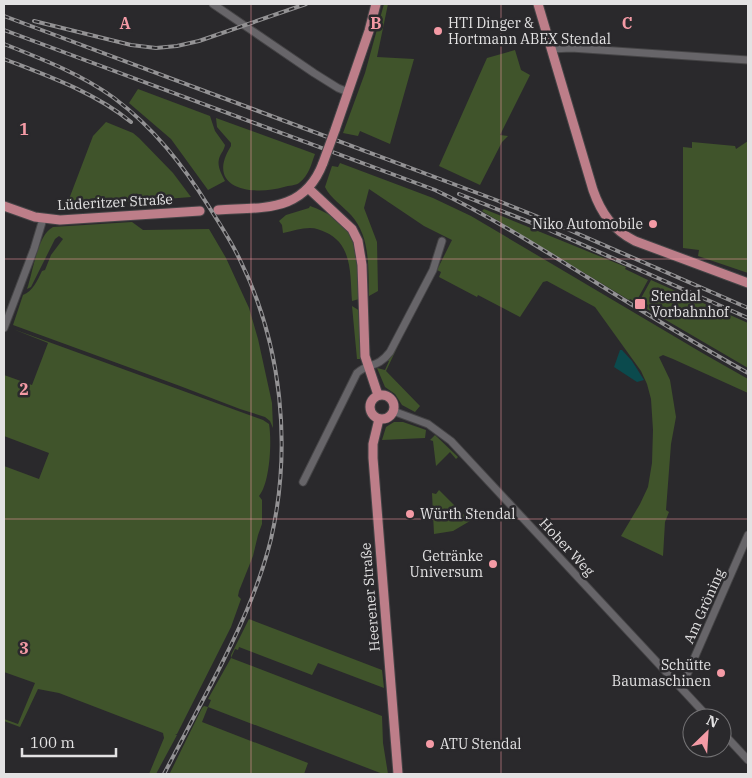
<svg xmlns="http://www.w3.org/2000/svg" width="752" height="778" font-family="'IBM Plex Serif',serif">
<rect width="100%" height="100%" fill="#2a292c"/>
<!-- green -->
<path fill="#40542b" d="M384,4H388L377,57L414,59L390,144L360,131L358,136L343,133L365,73Z
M515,50L521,70L530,75L500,135L508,136L502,142L480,185L439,166L487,58Z
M138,89L210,116L215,131L225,145C224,150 222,152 220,156C216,165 221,173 225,181L208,190L171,139L129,103Z
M216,118L315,154C311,165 309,175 299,183C295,186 289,185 284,187C253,196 204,189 231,146V143L217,127Z
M106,122L133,133L139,138L173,173L191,197L66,207L93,136Z
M748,141V273L698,256L699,250L683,248V147L692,148V142L735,146L736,149Z
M340,163L433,198L471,216L704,354L748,379V393L673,359L663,355L659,357L670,380L676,417L671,444L666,510L669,512L665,522L663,556L621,536L640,504L648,487L652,463L653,430L651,399L647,384L641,371L595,307L547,281L543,282L520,317L478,295L477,297L439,277L441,272L437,270L452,240L424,226L369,189L364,208L377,242L378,291L369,296C368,269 371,237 351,215C343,206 330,198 325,187L332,166L338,167Z
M310,206C362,225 357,252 359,299L352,301C350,275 353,244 325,232C320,230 316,228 310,228C301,228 292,231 283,233L282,225L279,221L286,215L309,208Z
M484,209L626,267L625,269L648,280L636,302L630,299L629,300L482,211Z
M132,222L143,230L209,229L226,258L249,308L258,339L272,403L273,428L270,421L265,417L240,409L180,386L13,325L23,295C33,291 37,281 42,271L45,270L51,255L63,239L59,236L55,239L31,287L27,289C33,273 37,235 53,227Z
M651,280L748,323V368L647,309L648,305L640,300Z
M352,306L360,311L361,359H357Z
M13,329L263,420L269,424C272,441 270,483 259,496L262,500V524L258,535L253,556L239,591L238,596L241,599L231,627L177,734H175L177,735L156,774H149L164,738L163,733L59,693L38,689L20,727L4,721V719L18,724L35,683L4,672V466L39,479L49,453L4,436V375L32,385L48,343Z
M403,332L404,333L386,371L420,406L415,412L402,405L395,394L385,387L377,368L385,370L389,361L386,360Z
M394,422H403L426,430L425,438L382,440L386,427Z
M435,435L458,457L456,459L450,452L436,466L433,441L430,440Z
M439,490L470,521L453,531L434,534L432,493L436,494Z
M249,619L382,670L384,688L318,663L312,675L239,647L238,650L235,649L231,658L382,716L383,743L388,774H383L208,707L202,722L308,763L304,774H168L170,773L202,708L204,706L208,707L211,700L208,699L231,658V655Z"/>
<!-- water -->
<path fill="#0b4a4d" d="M620,350H622L632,361L644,380L637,382L614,367Z"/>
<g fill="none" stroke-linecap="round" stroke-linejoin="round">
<defs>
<path id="minor" d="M213,4L314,73L338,88L348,92
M552,49L571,48L748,60
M4,328L34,249L43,219
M393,411L428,424L451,441L709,718
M303,482L357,373C369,362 377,369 390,352L433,270L442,241
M679,685L686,677L748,535
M722,732L748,760"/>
<path id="major" d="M538,4L593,190C601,213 613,230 635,241L748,283
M335,130L369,31L376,4
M308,188L352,229L358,241L362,265L365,356L378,395
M4,206L35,217L60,220L200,211
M218,210C263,207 304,213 323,163
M370 407a12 12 0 1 1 24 0a12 12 0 1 1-24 0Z
M379,419L373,444V458L398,774"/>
</defs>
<!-- minor casing -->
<use href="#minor" stroke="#454446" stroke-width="9"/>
<!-- major casing -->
<use href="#major" stroke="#454446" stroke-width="11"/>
<!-- minor -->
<use href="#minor" stroke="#676569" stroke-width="7"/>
<!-- major -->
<use href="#major" stroke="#bd7e89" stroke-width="9"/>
<defs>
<path id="rail" d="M4,16L496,200L551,222L748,308
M34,21L131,45L156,48L177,46L199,41L306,4
M4,30L435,190C488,215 537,246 587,277C640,310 694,343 748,373
M4,44C42,59 81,74 114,98C154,128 183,165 209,207C220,224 231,241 240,260C282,345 292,447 271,539C259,588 238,632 215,677C198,709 181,742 164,774
M4,59C48,76 94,92 131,122
M459,194L547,229L748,318"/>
</defs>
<!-- rail casing -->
<use href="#rail" stroke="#939294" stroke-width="4"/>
<!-- rail -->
<use href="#rail" stroke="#2a292c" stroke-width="2" stroke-dasharray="5.5" stroke-linecap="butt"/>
<defs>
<path id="major-bridge" d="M323,163L335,130"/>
</defs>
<!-- major-bridge casing -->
<use href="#major-bridge" stroke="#454446" stroke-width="11" stroke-linecap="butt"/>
<!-- major-bridge -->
<use href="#major-bridge" stroke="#bd7e89" stroke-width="9"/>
</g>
<!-- grid -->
<path fill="none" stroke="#f49aa5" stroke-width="1" stroke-opacity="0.55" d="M251,4V774M501,4V774M4,259H748M4,519H748"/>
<!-- markers -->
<g fill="#f49aa5" stroke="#2a292c" stroke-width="2">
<circle cx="438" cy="31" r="5"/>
<circle cx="653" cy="224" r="5"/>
<rect x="634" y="298" width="12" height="12" rx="2.5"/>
<circle cx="410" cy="514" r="5"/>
<circle cx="493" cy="564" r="5"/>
<circle cx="721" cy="673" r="5"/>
<circle cx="430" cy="744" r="5"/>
</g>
<g text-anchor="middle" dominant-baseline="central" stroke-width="5" stroke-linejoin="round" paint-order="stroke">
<!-- poi labels -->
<g font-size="14" fill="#e3e2e3" stroke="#2a292c" text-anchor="start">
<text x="448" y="23">HTI Dinger &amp;<tspan x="448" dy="16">Hortmann ABEX Stendal</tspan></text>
<text x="643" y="224" text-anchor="end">Niko Automobile</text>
<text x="651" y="296">Stendal<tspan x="651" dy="16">Vorbahnhof</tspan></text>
<text x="420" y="514">Würth Stendal</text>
<text x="483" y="556" text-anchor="end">Getränke<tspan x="483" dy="16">Universum</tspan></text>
<text x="711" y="665" text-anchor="end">Schütte<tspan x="711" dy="16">Baumaschinen</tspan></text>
<text x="440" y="744">ATU Stendal</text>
</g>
<!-- street labels -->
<g font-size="14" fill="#e3e2e3" stroke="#2a292c">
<text transform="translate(115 202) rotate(-3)">Lüderitzer Straße</text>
<text transform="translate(567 547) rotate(47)">Hoher Weg</text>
<text transform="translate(370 597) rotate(-95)">Heerener Straße</text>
<text transform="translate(704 606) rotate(-66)">Am Gröning</text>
</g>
</g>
<g font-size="16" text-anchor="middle" font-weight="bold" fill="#f49aa5" stroke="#2a292c" stroke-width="5" stroke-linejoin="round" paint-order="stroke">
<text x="125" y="29">A</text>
<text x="376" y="29">B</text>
<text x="627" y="29">C</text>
<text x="24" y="135">1</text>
<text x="24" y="395">2</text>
<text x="24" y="654">3</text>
</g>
<!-- border -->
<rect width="752" height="778" fill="none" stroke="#e3e2e3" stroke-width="10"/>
<!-- north arrow -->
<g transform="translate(707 733) rotate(25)"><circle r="24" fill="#2a292c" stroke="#747375"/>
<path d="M0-4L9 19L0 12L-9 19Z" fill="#f49aa5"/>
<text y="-8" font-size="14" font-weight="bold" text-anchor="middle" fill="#e3e2e3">N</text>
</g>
<!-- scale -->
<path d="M22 748v8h94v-8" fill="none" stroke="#e3e2e3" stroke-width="2.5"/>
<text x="30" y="748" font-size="15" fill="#e3e2e3" stroke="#2a292c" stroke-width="4" paint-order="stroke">100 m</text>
</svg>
